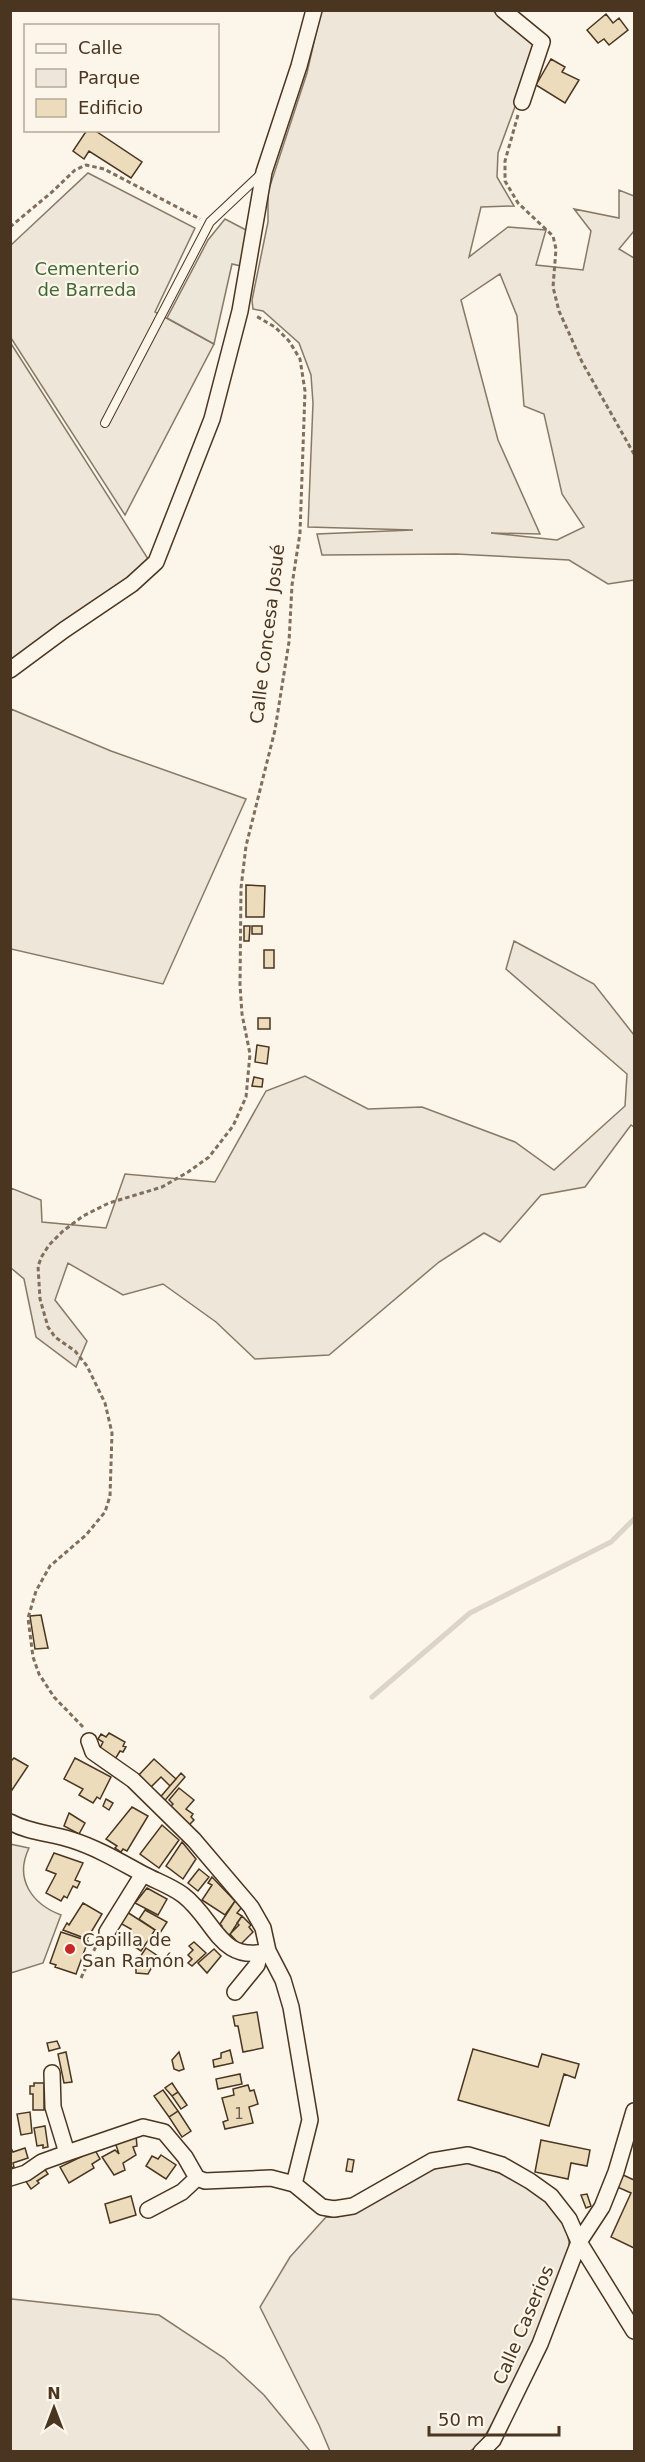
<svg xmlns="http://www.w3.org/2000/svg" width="645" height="2462" font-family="'DejaVu Sans',sans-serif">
<rect width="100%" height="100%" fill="#fbf6e9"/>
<!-- green -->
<path fill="#ede6d9" stroke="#887966" stroke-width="1.5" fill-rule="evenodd" d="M321,11H493L538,44L498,153L497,177L514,206L481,207L469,257L508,227L546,230L536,265L583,270L591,231L574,209L619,218V190L634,196V231L619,249L634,258V580L608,584L569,560L456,554L322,555L317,534L413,530L308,527L313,403L311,375L299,343L263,311L253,309L252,300L268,222V192L307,73ZM500,274L517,316L524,406L544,414L562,494L584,527L557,540L491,533L540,534L498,440L461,300Z
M88,173L195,228L155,312L214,344L125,515L11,338V245Z
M10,342L150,562L10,663Z
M11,709L111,751L246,799L163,984L11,949Z
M514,941L594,984L634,1035V1127L631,1125L585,1187L541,1195L500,1242L484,1233L439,1262L329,1355L255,1359L216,1322L163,1284L123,1295L68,1263L55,1300L87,1341L76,1367L36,1337L24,1279L11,1268V1188L41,1200L42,1222L106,1228L125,1174L215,1182L266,1091L305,1076L368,1109L422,1107L515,1142L554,1170L625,1106L627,1074L506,969Z
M10,1844L29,1848C14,1879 32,1904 61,1915L43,1963L11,1973Z
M463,2162C495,2168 548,2192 564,2223C569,2233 569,2243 570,2254L520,2378L480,2444L470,2451H330L319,2425L260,2307L290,2257L326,2217C357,2220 392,2189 419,2176C433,2168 447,2165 463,2162Z
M10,2296L12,2299L159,2315L224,2358L264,2395L310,2451H11Z"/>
<!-- parking -->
<path fill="#ede7d9" stroke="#887966" stroke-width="1.5" d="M225,219L246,230L241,266L232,264L214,344L167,318L208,240Z"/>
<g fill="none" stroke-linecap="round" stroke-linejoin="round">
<!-- stream -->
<path stroke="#dcd4c6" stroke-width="5" d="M372,1697L470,1613L611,1542L634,1519"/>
</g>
<!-- building -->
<path fill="#ecdcbc" stroke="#4a3520" stroke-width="1.5" d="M606,14L613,23L619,18L628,30L609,45L604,39L598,43L587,30Z
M551,59L565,67L562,72L579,80L565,103L536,85Z
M87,130H94L142,162L131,178L89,151L84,159L73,151Z
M246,885L265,886L264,917H246Z
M244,926H250L249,941H244Z
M252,926H262V934H252Z
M264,950H274V968H264Z
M258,1018H270V1029H258Z
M257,1045L269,1047L267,1064L255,1062Z
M254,1077L263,1079L262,1087L252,1086Z
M41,1615L48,1648L35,1649L30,1616Z
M109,1733L125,1742L123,1746L126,1747L123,1752L120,1751L114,1761L98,1752L103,1742L98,1739L101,1734L106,1737Z
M14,1758L28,1766L10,1793V1762Z
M75,1758L111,1777L100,1799L97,1797L93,1803L79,1795L83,1789L64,1779Z
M154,1759L176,1779L170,1786L161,1777L149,1789L136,1778Z
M181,1773L185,1777L161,1805L157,1801Z
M179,1788L194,1800L186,1809L193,1814L191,1817L194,1820L186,1828L168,1809L173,1804L169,1800Z
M106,1799L113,1803L109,1810L103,1806Z
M132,1807L148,1816L127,1851L123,1849L121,1852L115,1848L117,1846L106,1839Z
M69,1813L85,1823L79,1834L64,1826Z
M162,1825L179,1840L159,1868L140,1854Z
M182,1842L196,1859L183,1879L166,1866Z
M54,1853L83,1863L75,1880L80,1882L77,1888L73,1886L67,1898L64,1896L61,1901L46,1893L56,1874L46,1870Z
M199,1869L209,1877L198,1891L188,1883Z
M212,1877L235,1901L225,1915L202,1900L212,1885L208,1883Z
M147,1888L167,1899L158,1915L135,1903Z
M235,1901L242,1907L237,1913L242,1916L229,1936L219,1930L222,1926L220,1924Z
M83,1903L102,1914L87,1939L63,1930L67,1923L69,1925Z
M145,1910L167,1922L160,1933L139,1919Z
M127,1912L155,1930L141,1951L124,1940L131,1929L120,1923Z
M242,1916L251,1925L249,1927L253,1932L240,1945L230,1934L239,1925L237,1923Z
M61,1932L88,1941L76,1974L55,1967L56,1965L50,1963Z
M194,1942L206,1953L192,1966L188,1963L192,1959L188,1955L193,1950L189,1946Z
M146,1948L158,1956L148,1974L136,1973V1963Z
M214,1949L221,1956L207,1973L198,1963Z
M257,2012L263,2048L243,2052L238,2026H235L233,2016Z
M57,2041L60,2048L49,2051L47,2043Z
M473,2049L538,2067L542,2054L579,2064L575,2078L564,2074L549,2126L458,2100Z
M230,2050L233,2063L214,2067L213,2060L221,2058V2053Z
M66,2052L72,2082L64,2083L58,2054Z
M179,2052L184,2069L179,2071L174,2069L172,2060Z
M240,2074L242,2084L218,2089L216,2079Z
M34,2083H44V2110H33V2094H30V2086H34Z
M172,2083L178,2092L172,2096L165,2088Z
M248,2085L250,2091L254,2090L258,2104L249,2107L253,2123L225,2129L223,2122L228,2120L222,2098L234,2095L233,2089Z
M163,2090L178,2111L169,2117L154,2096Z
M178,2092L187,2105L181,2109L172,2096Z
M178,2111L191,2131L182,2137L169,2117Z
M30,2112L32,2133L21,2135L17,2114Z
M45,2126L48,2147L43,2148V2145L37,2146L34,2128Z
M136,2136L137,2146L133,2147L136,2155L123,2163L125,2170L114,2175L102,2157L115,2150L119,2154L115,2142Z
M541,2140L590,2150L587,2166L571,2163L568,2179L535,2172Z
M10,2146L13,2152L25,2148L28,2158L13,2163L14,2167L10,2168Z
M95,2150L100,2159L92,2164L94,2168L69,2183L60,2167Z
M161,2155L176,2165L166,2179L146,2166L152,2156L158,2159Z
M348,2159L354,2160L352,2172L346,2171Z
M44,2168L48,2174L37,2181L39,2183L31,2189L25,2180Z
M621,2174L634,2180V2248L611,2237L631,2193L615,2186Z
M587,2194L591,2206L586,2208L581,2195Z
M131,2196L136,2215L110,2223L105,2204Z"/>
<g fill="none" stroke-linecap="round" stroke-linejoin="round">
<defs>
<path id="lane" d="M105,423L210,222L262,173"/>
<path id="street" d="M503,10L542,42L522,102
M10,670L64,630L132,584L156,562L212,419L240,311L264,172L299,66L314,10
M89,1741L93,1752L133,1780L194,1840L251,1907L263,1928L268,1951L283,1980L291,2007L310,2120L294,2184
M10,1822C30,1833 51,1833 72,1840C97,1848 119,1861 143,1874C156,1881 171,1886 183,1895C215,1919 219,1964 268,1951
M107,1932L143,1874
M235,1992L257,1965L260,1953
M52,2073L53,2107L67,2153
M10,2178L26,2173L42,2162L67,2153L143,2127L164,2132L185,2157L197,2178L205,2181L271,2178L294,2184L322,2207L334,2209L353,2206L432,2161L468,2155L502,2165L530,2181L551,2196L569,2219L579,2242L634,2331
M148,2210L182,2192L197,2178
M481,2452L493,2440L540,2344L579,2242L602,2207L616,2172L634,2111"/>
</defs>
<!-- lane casing -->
<use href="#lane" stroke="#4a3520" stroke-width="10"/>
<!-- street casing -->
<use href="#street" stroke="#4a3520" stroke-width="18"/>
<!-- path -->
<path stroke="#7f6f5c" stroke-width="3" stroke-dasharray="4.5 3" stroke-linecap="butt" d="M518,115L505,161V181L518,203L553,236L556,249L553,287L559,311L582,362L634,454
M10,227L52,192L75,170L86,165L104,169L200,219
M83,1727L54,1697L39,1674L33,1657L28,1618L36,1591L50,1566L86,1535L105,1512L110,1496L112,1433L105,1403L87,1366L75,1351L55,1337L48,1327L40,1299L38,1266L42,1256L49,1245L63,1231L83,1216L109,1203L162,1187L188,1172L209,1157L233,1126L246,1097L250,1054L242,1014L240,985L241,888L246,846L275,730L289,642L292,585L300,533L305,391L300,359L289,341L275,327L256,316
M81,1978L97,1944"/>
<!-- lane -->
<use href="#lane" stroke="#fbf6e9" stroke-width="8"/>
<!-- street -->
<use href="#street" stroke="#fbf6e9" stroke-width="15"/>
</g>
<!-- markers -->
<circle fill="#c62828" stroke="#fbf6e9" stroke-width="2" cx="70" cy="1949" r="6"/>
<g text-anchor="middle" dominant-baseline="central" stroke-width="4.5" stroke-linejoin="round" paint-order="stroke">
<!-- number labels -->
<g font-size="15" fill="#725f47">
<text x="239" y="2114">1</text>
</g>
<!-- park labels -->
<g font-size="18" fill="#436837" stroke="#fbf6e9">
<text x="87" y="268">Cementerio<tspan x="87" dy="21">de Barreda</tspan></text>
</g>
<!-- street labels -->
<g font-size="18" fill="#4a3520" stroke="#fbf6e9">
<text transform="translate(267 634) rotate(-83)">Calle Concesa Josué</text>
<text transform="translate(523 2325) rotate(-67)">Calle Caserios</text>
</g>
<!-- poi labels -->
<g font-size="18" fill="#4a3520" stroke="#fbf6e9" text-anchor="start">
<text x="82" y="1939">Capilla de<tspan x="82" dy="21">San Ramón</tspan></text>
</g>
</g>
<!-- border -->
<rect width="645" height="2462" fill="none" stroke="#4a3520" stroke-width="24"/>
<!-- legend -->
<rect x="24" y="24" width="195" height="108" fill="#fbf6e9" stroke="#b4a999" stroke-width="1.5"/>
<rect x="36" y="44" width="30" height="9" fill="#fbf6e9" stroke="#b4a999" stroke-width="1.5"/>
<text x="78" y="54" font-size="18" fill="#4a3520">Calle</text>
<rect x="36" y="69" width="30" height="18" fill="#ede6d9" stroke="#b4a999" stroke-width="1.5"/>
<text x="78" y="84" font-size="18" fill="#4a3520">Parque</text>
<rect x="36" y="99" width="30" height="18" fill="#ecdcbc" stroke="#b4a999" stroke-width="1.5"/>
<text x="78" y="114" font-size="18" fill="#4a3520">Edificio</text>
<!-- north arrow -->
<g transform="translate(54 2408)" stroke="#fbf6e9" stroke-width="4.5" paint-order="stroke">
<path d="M0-4.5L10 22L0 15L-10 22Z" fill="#4a3520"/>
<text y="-9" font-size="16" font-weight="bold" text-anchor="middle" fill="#4a3520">N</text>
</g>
<!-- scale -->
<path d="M429 2426v9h130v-9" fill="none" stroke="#4a3520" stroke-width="3"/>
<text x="438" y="2426" font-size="18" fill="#4a3520" stroke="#fbf6e9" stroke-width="4.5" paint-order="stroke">50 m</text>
</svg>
